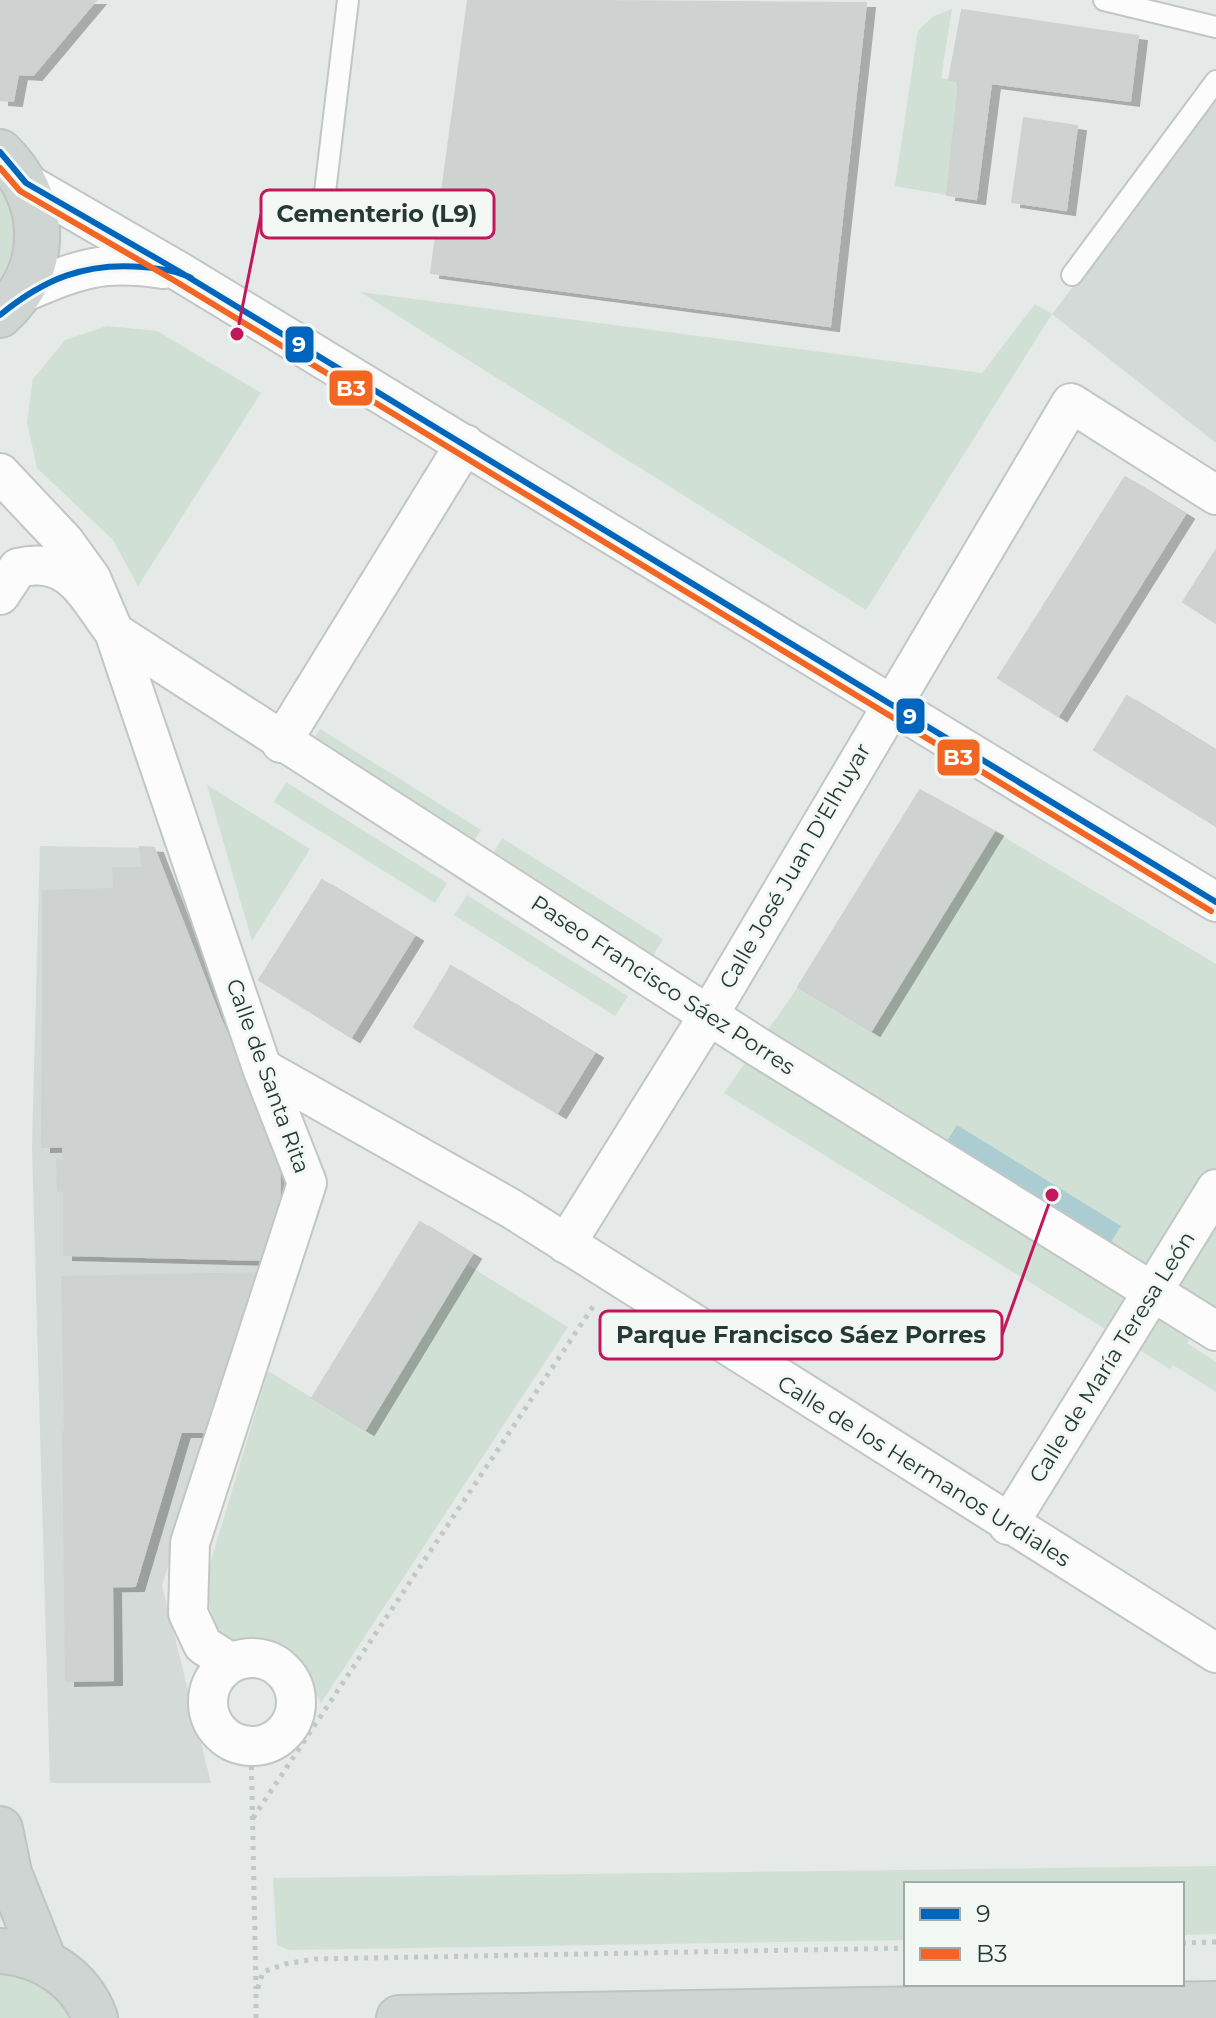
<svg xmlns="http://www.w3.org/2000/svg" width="1216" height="2018" font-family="Montserrat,sans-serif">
<defs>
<filter id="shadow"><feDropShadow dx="9" dy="5" stdDeviation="0" flood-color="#0004"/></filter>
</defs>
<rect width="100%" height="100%" fill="#e5e9e7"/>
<!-- built -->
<path fill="#d3dad7" d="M1216,101V443L1052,314Z
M40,846L154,848L220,1018L279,1150L263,1273L162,1585L211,1783H50L32,1147Z"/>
<!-- green -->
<path fill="#d0e0d5" d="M952,9L941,78L959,82L947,195L895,186L918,30L934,16Z
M0,185C16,217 20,246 0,278Z
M360,292L982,373L1035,304L1052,314L866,610Z
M107,326L157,331L261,393L138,586L113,540L37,468L27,422L33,379L65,340Z
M320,729L481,830L468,850L307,749Z
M286,782L447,883L435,903L274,802Z
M207,785L310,849L252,941Z
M994,831L1216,964V1313L1208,1308L1187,1343L1216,1362V1392L1173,1365L1170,1369L724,1093L798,987L871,1030Z
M502,838L663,939L651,959L490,858Z
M467,895L628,996L615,1016L454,915Z
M466,1264L568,1327L321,1703C315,1693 310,1678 303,1669C262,1624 208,1675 207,1574L268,1371L365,1430Z
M1216,1866V1934L1182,1935V1884H906V1940L289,1950L277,1945L273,1878Z
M0,1972C29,1977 57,1988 69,2018H0Z"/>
<!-- water -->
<path fill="#abcdd2" d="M957,1125L1121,1226L1109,1245L945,1144Z"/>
<!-- building -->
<path fill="#ced2d0" stroke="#ced2d0" stroke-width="2" filter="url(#shadow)" d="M0,0H96L33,75L18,74L13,101L0,100Z
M468,0L866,3L830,326L431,273Z
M962,10L1138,36L1130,101L991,83L976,199L947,195L959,82L949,80Z
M1024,118L1077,126L1066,210L1012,202Z
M1125,477L1185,514L1058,716L998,678Z
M1216,550V623L1183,602Z
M1127,696L1216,751V826L1094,750Z
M920,790L994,831L871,1031L798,987Z
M140,847L154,848L220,1018H43V891L114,889L113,868H143Z
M322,880L414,936L351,1037L259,980Z
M451,966L594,1053L557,1113L414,1027Z
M43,1018H220L279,1150L258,1143L42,1147Z
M258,1143L279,1150L280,1227L269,1260L64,1255V1190L58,1191L57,1160L64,1161L63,1146Z
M420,1222L472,1254L365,1430L312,1398Z
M263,1273L212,1432L65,1431L62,1277Z
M63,1432H181L135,1586L65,1587Z
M65,1587H112L113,1680L66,1681Z"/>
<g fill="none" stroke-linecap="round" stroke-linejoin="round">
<defs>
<path id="lane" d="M1104,0L1216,27
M322,217L348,0
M1072,275L1216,81"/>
<path id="street" d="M26,183L180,272L1216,902
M20,294C77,270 100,259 163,269
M0,473L65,542L91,578L114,632L758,1047L1216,1331
M0,595L18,568C71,555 86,595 114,632L262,1068L307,1183L190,1543L188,1613L203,1645L231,1663
M281,743L465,444
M262,1068L512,1209L1216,1653
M566,1244L710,1013L1071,403L1216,495
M1008,1525L1216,1189
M208 1702a44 44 0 1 1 88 0a44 44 0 1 1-88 0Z"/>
<path id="primary" d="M0,152C48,198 51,269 0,315
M0,1829L9,1873L44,1961
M0,1951C42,1954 80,1977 95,2018
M399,2018L1216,2004"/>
</defs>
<!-- lane casing -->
<use href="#lane" stroke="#c2c6c4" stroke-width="24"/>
<!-- street casing -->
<use href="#street" stroke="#c2c6c4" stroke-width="42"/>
<!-- primary casing -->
<use href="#primary" stroke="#bdc4c2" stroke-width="48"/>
<!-- path -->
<path stroke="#c2c9c5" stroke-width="5" stroke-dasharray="4 6" stroke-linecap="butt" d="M251,1746L256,1989
M253,1818L596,1302
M1182,1943L1216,1942
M256,2018V1994L263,1972L285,1964L315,1959L906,1948"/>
<!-- lane -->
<use href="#lane" stroke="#fbfcfb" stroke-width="20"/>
<!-- street -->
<use href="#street" stroke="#fbfcfb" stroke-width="38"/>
<!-- primary -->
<use href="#primary" stroke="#cfd5d3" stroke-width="44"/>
<defs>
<path id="bus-1" d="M0,152L26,183L180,272L1216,902
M0,315C44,279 85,262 143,267C160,269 176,270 191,278"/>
<path id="bus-2" d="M0,168L20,191L175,281L1211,911"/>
</defs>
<!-- bus-1 casing -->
<use href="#bus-1" stroke="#f3f8f5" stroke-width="12"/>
<!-- bus-2 casing -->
<use href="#bus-2" stroke="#f3f8f5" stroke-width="12"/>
<!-- bus-1 -->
<use href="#bus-1" stroke="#0065bd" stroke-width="6"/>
<!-- bus-2 -->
<use href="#bus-2" stroke="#f26522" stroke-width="6"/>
</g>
<g text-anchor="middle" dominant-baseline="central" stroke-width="6" stroke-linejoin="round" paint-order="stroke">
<!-- street labels -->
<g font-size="22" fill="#253a34" stroke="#f3f8f5">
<text transform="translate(795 866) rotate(-60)">Calle José Juan D'Elhuyar</text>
<text transform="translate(663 985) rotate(33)">Paseo Francisco Sáez Porres</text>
<text transform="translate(268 1076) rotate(70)">Calle de Santa Rita</text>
<text transform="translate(1112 1357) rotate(-58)">Calle de María Teresa León</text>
<text transform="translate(924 1471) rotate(32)">Calle de los Hermanos Urdiales</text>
</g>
</g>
<!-- callouts -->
<path fill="none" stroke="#c2185b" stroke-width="3" d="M237 334L261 214M1052 1195L1002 1335"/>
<g fill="#c2185b" stroke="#f3f8f5" stroke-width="3">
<circle cx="237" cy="334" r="8"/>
<circle cx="1052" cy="1195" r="8"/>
</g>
<g fill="#f3f8f5" stroke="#c2185b" stroke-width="3">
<rect x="261" y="190" width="233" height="48" rx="8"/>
<rect x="600" y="1311" width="402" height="48" rx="8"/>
</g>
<g font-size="24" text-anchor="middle" font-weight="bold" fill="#253a34">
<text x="377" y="222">Cementerio (L9)</text>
<text x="801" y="1343">Parque Francisco Sáez Porres</text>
</g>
<g stroke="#f3f8f5" stroke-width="3">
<rect x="284" y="325" width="31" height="39" rx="8" fill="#0065bd"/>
<rect x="328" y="369" width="46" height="38" rx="8" fill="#f26522"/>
<rect x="895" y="697" width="31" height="38" rx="8" fill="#0065bd"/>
<rect x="936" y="738" width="45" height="39" rx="8" fill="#f26522"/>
</g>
<g font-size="22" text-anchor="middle" font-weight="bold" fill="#fff">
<text x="299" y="352">9</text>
<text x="351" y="396">B3</text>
<text x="910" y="724">9</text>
<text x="958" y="765">B3</text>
</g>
<!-- legend -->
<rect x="904" y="1882" width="280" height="104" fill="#f3f8f5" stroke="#a1aca8" stroke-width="2"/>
<rect x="920" y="1908" width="40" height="12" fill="#0065bd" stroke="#a1aca8" stroke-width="2"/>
<text x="976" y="1922" font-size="24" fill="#253a34">9</text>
<rect x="920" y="1948" width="40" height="12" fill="#f26522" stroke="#a1aca8" stroke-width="2"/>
<text x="976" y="1962" font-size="24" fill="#253a34">B3</text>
</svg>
